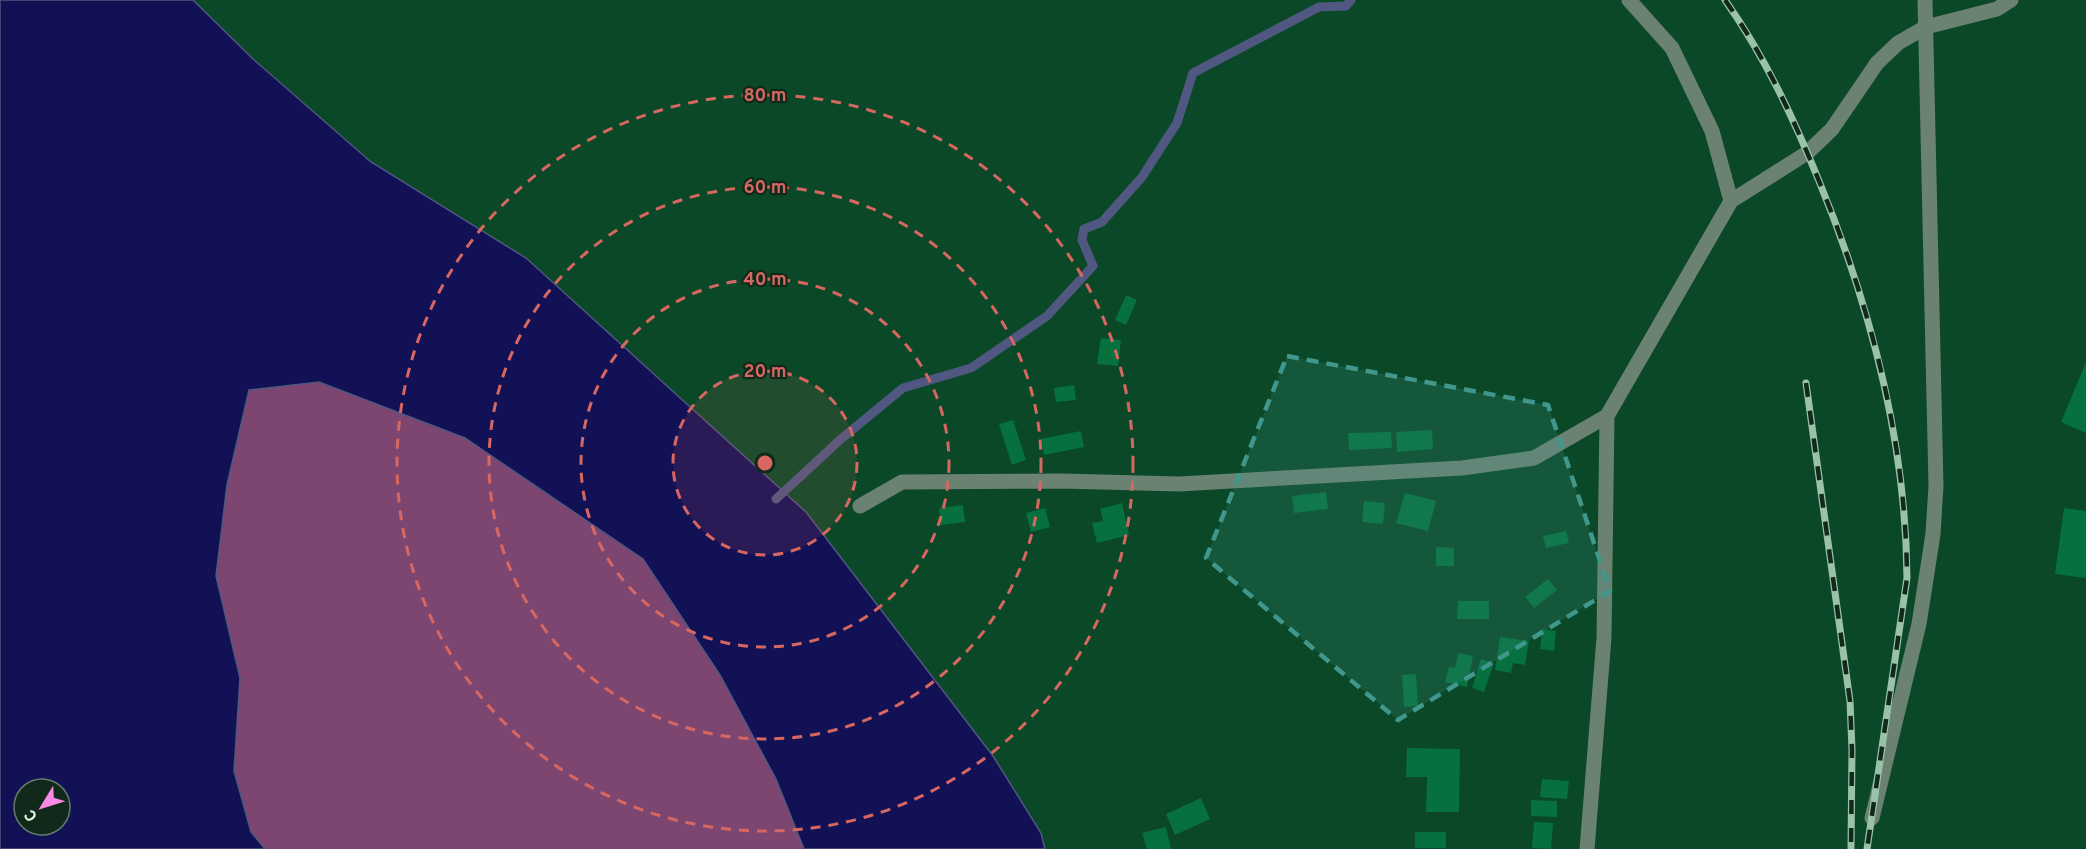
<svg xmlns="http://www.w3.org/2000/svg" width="2086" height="849" font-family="Overpass,sans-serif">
<rect width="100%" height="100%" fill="#0a4827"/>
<!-- green -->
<path fill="#7c4671" d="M319,382L465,438L643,559L720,675L776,779L804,849H265L251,832L234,771L240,678L216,576L227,485L249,389Z"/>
<!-- water -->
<path fill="#131155" stroke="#505780" stroke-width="1.5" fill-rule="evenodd" d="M0,0H193L253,59L371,162L526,258L806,512L993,756L1041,833L1045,849H804L776,779L720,675L643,559L465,438L319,382L249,390L227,485L216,576L240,678L234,771L251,832L265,849H0ZM24,789H60V825H24Z"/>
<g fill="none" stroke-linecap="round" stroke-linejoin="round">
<!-- stream -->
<path stroke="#505780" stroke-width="9" d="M776,499L841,439L903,388L971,368L1047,316L1093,266L1082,240L1084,229L1102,222L1142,177L1177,123L1193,73L1319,7L1346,6L1351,0"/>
</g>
<!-- building -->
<path fill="#06703e" d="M1126,295L1137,300L1126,325L1115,320Z
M1101,338L1121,340L1118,366L1097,364Z
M2086,362V433L2061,422Z
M1074,385L1076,400L1056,402L1054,388Z
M1013,420L1026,460L1012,465L999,424Z
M1432,430L1433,449L1397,452L1396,432Z
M1081,431L1084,447L1044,455L1041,439Z
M1391,432L1392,448L1349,450L1348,433Z
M1326,492L1328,509L1294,513L1292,496Z
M1405,493L1436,501L1428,531L1396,523Z
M1364,501L1385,503L1383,524L1362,522Z
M1122,503L1129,535L1097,543L1092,523L1103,521L1100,509Z
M963,505L965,522L941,525L939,508Z
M1045,508L1050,527L1031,532L1026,513Z
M2064,508L2086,511V578L2055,574Z
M1566,531L1569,543L1546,548L1543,536Z
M1436,547L1454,548V566H1436Z
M1548,579L1557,590L1534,608L1525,597Z
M1458,601H1489V619H1457Z
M1542,629L1556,631L1554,651L1540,649Z
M1500,637L1529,641L1525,665L1513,663L1511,673L1495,670Z
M1458,653L1473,656L1467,687L1445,682L1449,667L1455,668Z
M1481,659L1494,663L1484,692L1472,688Z
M1416,674L1418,706L1404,707L1402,675Z
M1407,748L1460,749L1459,812H1426L1427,777H1406Z
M1542,779L1569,781L1567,799L1540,797Z
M1201,798L1210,819L1175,835L1166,814Z
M1531,800L1557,801V817L1531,816Z
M1534,822L1553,823L1551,849L1532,848Z
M1166,827L1171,849H1147L1142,833Z
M1415,832H1446V848H1415Z"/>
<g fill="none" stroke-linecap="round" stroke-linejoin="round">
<!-- minor -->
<path stroke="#6b8272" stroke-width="15" d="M1629,0L1672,48L1712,131L1731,201
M860,506L902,482L1062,481L1179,484L1462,468L1534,458L1607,416
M1872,818L1919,624L1933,534L1936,486L1925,0
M1587,849L1604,638L1607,416L1731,201L1807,153L1832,129L1877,63L1898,43L1926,27L1997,9L2011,0"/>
<defs>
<path id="rail" d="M1725,0C1765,57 1793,117 1819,181C1871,308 1906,440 1907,578L1867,849
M1806,383L1850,701L1852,750L1851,849"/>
</defs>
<!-- rail casing -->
<use href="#rail" stroke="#9ac2a9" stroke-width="7"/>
<!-- rail -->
<use href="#rail" stroke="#11291a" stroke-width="4.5" stroke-dasharray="14" stroke-linecap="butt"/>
</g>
<!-- marked area -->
<path fill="#42978c" fill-opacity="0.2" stroke="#42978c" stroke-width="4.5" stroke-dasharray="12 8" stroke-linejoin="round" d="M1287,356L1548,405L1610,591L1398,720L1206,558Z"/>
<!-- distance rings -->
<circle cx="765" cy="463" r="92" fill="#d86761" fill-opacity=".12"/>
<g fill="none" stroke="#d86761" stroke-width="3" stroke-dasharray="10 8">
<circle cx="765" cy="463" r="92"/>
<circle cx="765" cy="463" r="184"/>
<circle cx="765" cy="463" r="276"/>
<circle cx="765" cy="463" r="368"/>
</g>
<circle cx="765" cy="463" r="9" fill="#d86761" stroke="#11291a" stroke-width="3"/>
<g font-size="18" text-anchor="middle" font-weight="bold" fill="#d86761" stroke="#11291a" stroke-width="4.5" stroke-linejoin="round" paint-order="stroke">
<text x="765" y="101">80 m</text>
<text x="765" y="193">60 m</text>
<text x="765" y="285">40 m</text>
<text x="765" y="377">20 m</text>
</g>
<!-- north arrow -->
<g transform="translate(42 807) rotate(232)"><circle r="28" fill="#11291a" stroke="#637d6b" stroke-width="1.5"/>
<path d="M0-4.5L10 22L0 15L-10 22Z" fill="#fb87e6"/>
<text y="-9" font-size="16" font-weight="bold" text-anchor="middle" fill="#ddfae5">С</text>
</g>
</svg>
